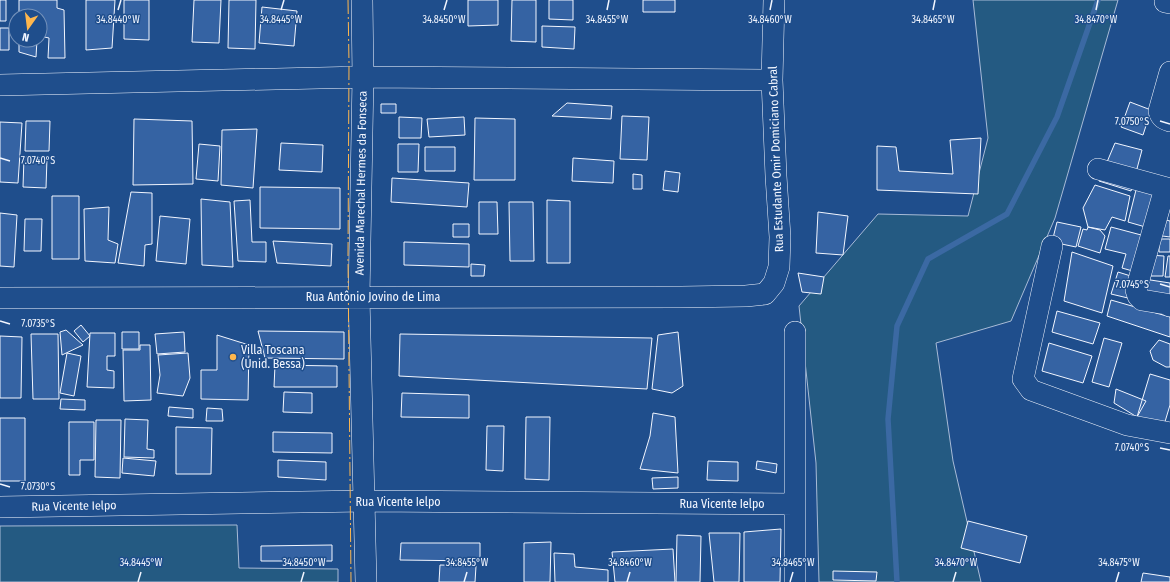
<svg xmlns="http://www.w3.org/2000/svg" width="1170" height="582" font-family="'Fira Sans Condensed',sans-serif">
<rect width="100%" height="100%" fill="#1f4e8c"/>
<!-- green -->
<path fill="#245a82" stroke="#a8bbd7" d="M973,0H1118L1055,218L1011,321L936,343L953,461L981,582H819L816,463L799,306L878,214L968,216L988,138Z
M237,525L239,568L338,569V582H0V526Z"/>
<g fill="none" stroke-linecap="round" stroke-linejoin="round">
<!-- stream -->
<path stroke="#3b69a3" stroke-width="5.5" d="M897,582L888,419L897,326L928,259L1007,214L1057,117L1098,0"/>
</g>
<!-- building -->
<path fill="#3563a3" stroke="#f2f6ff" d="M0,0H6V21H0Z
M19,0H57V8L64,10L65,58H48L49,38L40,36V16H19Z
M86,0H115L112,48L86,50Z
M124,0H149V40L124,39Z
M194,0H221L219,43L192,42Z
M229,0H256L255,49L228,48Z
M468,0H498V25L468,26Z
M512,0H536V42L511,41Z
M549,0H573V20L549,19Z
M643,0H675V12H643Z
M262,7L297,11L294,46L259,43Z
M542,26L575,27L574,49L542,47Z
M0,28H9V50H0Z
M19,40H37L36,57L19,52Z
M1130,102L1151,110L1143,135L1121,127Z
M567,103L612,106L611,119L552,116Z
M381,104H396V113H381Z
M622,116L649,117L647,160L620,159Z
M399,117L422,118L421,138H399Z
M464,117L465,135L429,137L427,119Z
M475,118L515,119V180H474Z
M134,119L192,121L193,184L133,185Z
M26,121H50L49,151H25Z
M0,122L22,123L18,183L0,182Z
M257,129L253,188L221,185L222,130Z
M981,138L978,194L877,190V146L896,147L899,171L953,174L950,140Z
M281,143L323,145L322,172L279,170Z
M1115,143L1142,150L1131,191L1099,181Z
M199,144L220,146L218,181L196,179Z
M398,144H419L418,172H398Z
M425,147H455V171H425Z
M24,157L47,158L46,188L23,187Z
M573,158L614,161L613,183L572,181Z
M665,171L680,173L678,192L663,190Z
M633,174L642,175V189H633Z
M392,178L469,183L467,207L391,202Z
M1095,185L1130,196L1125,221L1112,217L1105,230L1088,227L1083,208Z
M1137,186L1158,191L1149,228L1128,222Z
M260,187L340,188V229L260,228Z
M131,192L152,193V244L145,245L144,266L118,263Z
M52,196H79V259H52Z
M201,199L230,202L233,267L202,265Z
M250,200L252,242H266V262L238,261L234,201Z
M547,200L570,201V263H547Z
M479,202H497L498,234H479Z
M509,202H533L534,261H510Z
M109,207L108,240L118,244L115,263L85,261L84,209Z
M818,212L848,216L843,255L816,253Z
M0,213L17,215L14,267L0,266Z
M160,216L190,219L186,264L156,261Z
M1158,218L1170,221V237L1155,235Z
M25,219H42L41,251H24Z
M1057,222L1081,227L1076,247L1052,242Z
M453,224H469V237H453Z
M1088,227L1100,230L1105,236L1100,253L1078,246L1083,229L1087,230Z
M1111,227L1145,236L1136,272L1122,268L1126,254L1105,249Z
M1159,239H1170V252H1159Z
M273,241L332,244L331,266L277,263Z
M404,242L469,244V267L404,265Z
M1072,252L1113,266L1102,313L1064,301Z
M1148,255L1164,256L1163,276H1147Z
M1168,256H1170V277H1165Z
M471,264L485,265L484,276H471Z
M1118,272L1134,277L1128,298L1111,294Z
M798,273L824,277L821,294L802,292Z
M1144,279L1170,283V302L1142,297Z
M1111,300L1170,317V337L1107,316Z
M1057,311L1100,323L1093,344L1052,332Z
M81,325L90,336L83,342L74,331Z
M66,330L83,345L62,355L60,332Z
M258,331L344,332V359L265,358Z
M122,332H139V349H122Z
M184,332L185,352L157,354L155,334Z
M678,332L683,386L672,393L652,389L658,335Z
M90,333H115V356H107V370L114,371V388L87,387Z
M31,334H58L59,399H33Z
M400,334L652,338L647,389L399,376Z
M217,335L249,345L248,400L201,399V370H217Z
M0,336L22,337L21,398H0Z
M1104,338L1122,343L1109,387L1092,382Z
M1159,340L1170,344V367H1166L1153,360L1150,351Z
M1049,343L1092,356L1083,383L1042,371Z
M140,345H150L151,400L124,401L123,350H140Z
M67,353L81,356L74,396L60,393Z
M188,353L190,378L183,396L157,393L160,375L158,355Z
M275,365L337,366V387H274Z
M1150,374L1170,380V405L1164,425L1137,417Z
M1116,389L1146,401L1137,417L1114,403Z
M284,392L312,393V413L283,412Z
M402,393L469,395V418L401,417Z
M61,399L85,400V410L60,409Z
M169,407L193,409V418L168,416Z
M207,408L222,409L223,421H206Z
M653,413L675,417L678,473L640,469L650,436Z
M526,417H550L549,480L525,479Z
M0,418H25V481H0Z
M125,419L148,420L147,449L154,450V458L124,457Z
M96,420H121L120,478L95,477Z
M69,422H94V460H80V475H69Z
M487,426H504L503,471L486,470Z
M176,427L212,428L211,474H176Z
M273,432L332,433V453L273,452Z
M123,458L156,461L154,476L122,473Z
M278,460L326,462V480L278,477Z
M708,461L738,462V481L707,480Z
M757,461L777,464L776,473L756,469Z
M678,477V488L653,489L652,478Z
M968,521L1027,536L1020,563L961,548Z
M781,529L780,582H744V532Z
M709,533H740L739,582H714Z
M677,535L701,536L700,582H676Z
M551,542L550,582H524V543Z
M401,543H480V561L400,560Z
M332,545V561H261V546Z
M673,549L675,582H615L612,552Z
M554,553L574,554L575,567L608,570V582H555Z
M440,565L476,566L475,582H439Z
M833,571L877,572L876,581L833,580Z
M1143,573L1170,577V582H1141Z"/>
<g fill="none" stroke-linecap="round" stroke-linejoin="round">
<defs>
<path id="minor" d="M362,0L363,77L359,297L366,582
M1165,2L1170,3
M1170,72L1159,111C1161,118 1164,119 1170,121
M0,85L363,77L772,80
M1098,169L1170,189
M1165,188L1136,290L1138,296L1142,300L1166,304L1170,306
M1052,246L1023,379L1031,390L1127,425L1170,433
M0,298L681,297L746,296L765,294L774,283L779,267L780,237L776,176L772,80L774,0
M795,332V582
M0,507L365,501L795,504"/>
</defs>
<!-- minor casing -->
<use href="#minor" stroke="#f2f6ff" stroke-width="22"/>
<!-- minor -->
<use href="#minor" stroke="#1f4e8c" stroke-width="21"/>
<!-- power -->
<path stroke="#ffb74d" stroke-width="1" stroke-dasharray="14 3 2 3" stroke-linecap="butt" d="M348,0L349,63L348,258L351,582"/>
</g>
<!-- ticks -->
<path fill="none" stroke="#f2f6ff" stroke-width="1.5" d="M118,10L121,0M281,10L284,0M444,10L447,0M607,10L609,0M770,10L772,0M933,10L935,0M1096,10L1098,0M1160,121L1170,124M0,158L10,161M1160,284L1170,287M0,321L10,324M1160,448L1170,450M0,484L10,487M138,582L141,572M301,582L304,572M464,582L467,572M627,582L630,572M790,582L793,572M953,582L956,572M1116,582L1119,572"/>
<!-- markers -->
<circle fill="#ffb74d" stroke="#1f4e8c" stroke-width="1.5" cx="233" cy="357" r="4"/>
<g text-anchor="middle" dominant-baseline="central" stroke-width="3" stroke-linejoin="round" paint-order="stroke">
<!-- street labels -->
<g font-size="12" fill="#f2f6ff" stroke="#1f4e8c">
<text transform="translate(776 159) rotate(-92)">Rua Estudante Omir Domiciano Cabral</text>
<text transform="translate(361 183) rotate(-89)">Avenida Marechal Hermes da Fonseca</text>
<text x="373" y="297">Rua Antônio Jovino de Lima</text>
<text x="398" y="502">Rua Vicente Ielpo</text>
<text x="722" y="504">Rua Vicente Ielpo</text>
<text transform="translate(74 506) rotate(-1)">Rua Vicente Ielpo</text>
</g>
<!-- poi labels -->
<g font-size="12" fill="#f2f6ff" stroke="#1f4e8c" text-anchor="start">
<text x="241" y="350">Villa Toscana<tspan x="241" dy="14">(Unid. Bessa)</tspan></text>
</g>
</g>
<g font-size="10" text-anchor="middle" fill="#f2f6ff" stroke="#1f4e8c" stroke-width="3" stroke-linejoin="round" paint-order="stroke">
<text x="118" y="23">34.8440°W</text>
<text x="281" y="23">34.8445°W</text>
<text x="444" y="23">34.8450°W</text>
<text x="607" y="23">34.8455°W</text>
<text x="770" y="23">34.8460°W</text>
<text x="933" y="23">34.8465°W</text>
<text x="1096" y="23">34.8470°W</text>
<text x="1132" y="125">7.0750°S</text>
<text x="38" y="164">7.0740°S</text>
<text x="1132" y="288">7.0745°S</text>
<text x="38" y="327">7.0735°S</text>
<text x="1132" y="451">7.0740°S</text>
<text x="38" y="490">7.0730°S</text>
<text x="141" y="566">34.8445°W</text>
<text x="304" y="566">34.8450°W</text>
<text x="467" y="566">34.8455°W</text>
<text x="630" y="566">34.8460°W</text>
<text x="793" y="566">34.8465°W</text>
<text x="956" y="566">34.8470°W</text>
<text x="1119" y="566">34.8475°W</text>
</g>
<!-- north arrow -->
<g transform="translate(28 28) rotate(194)"><circle r="19" fill="#1f4e8c" stroke="#7391ba"/>
<path d="M0-3L7 15L0 10L-7 15Z" fill="#ffb74d"/>
<text y="-6" font-size="11" font-weight="bold" text-anchor="middle" fill="#f2f6ff">N</text>
</g>
</svg>
